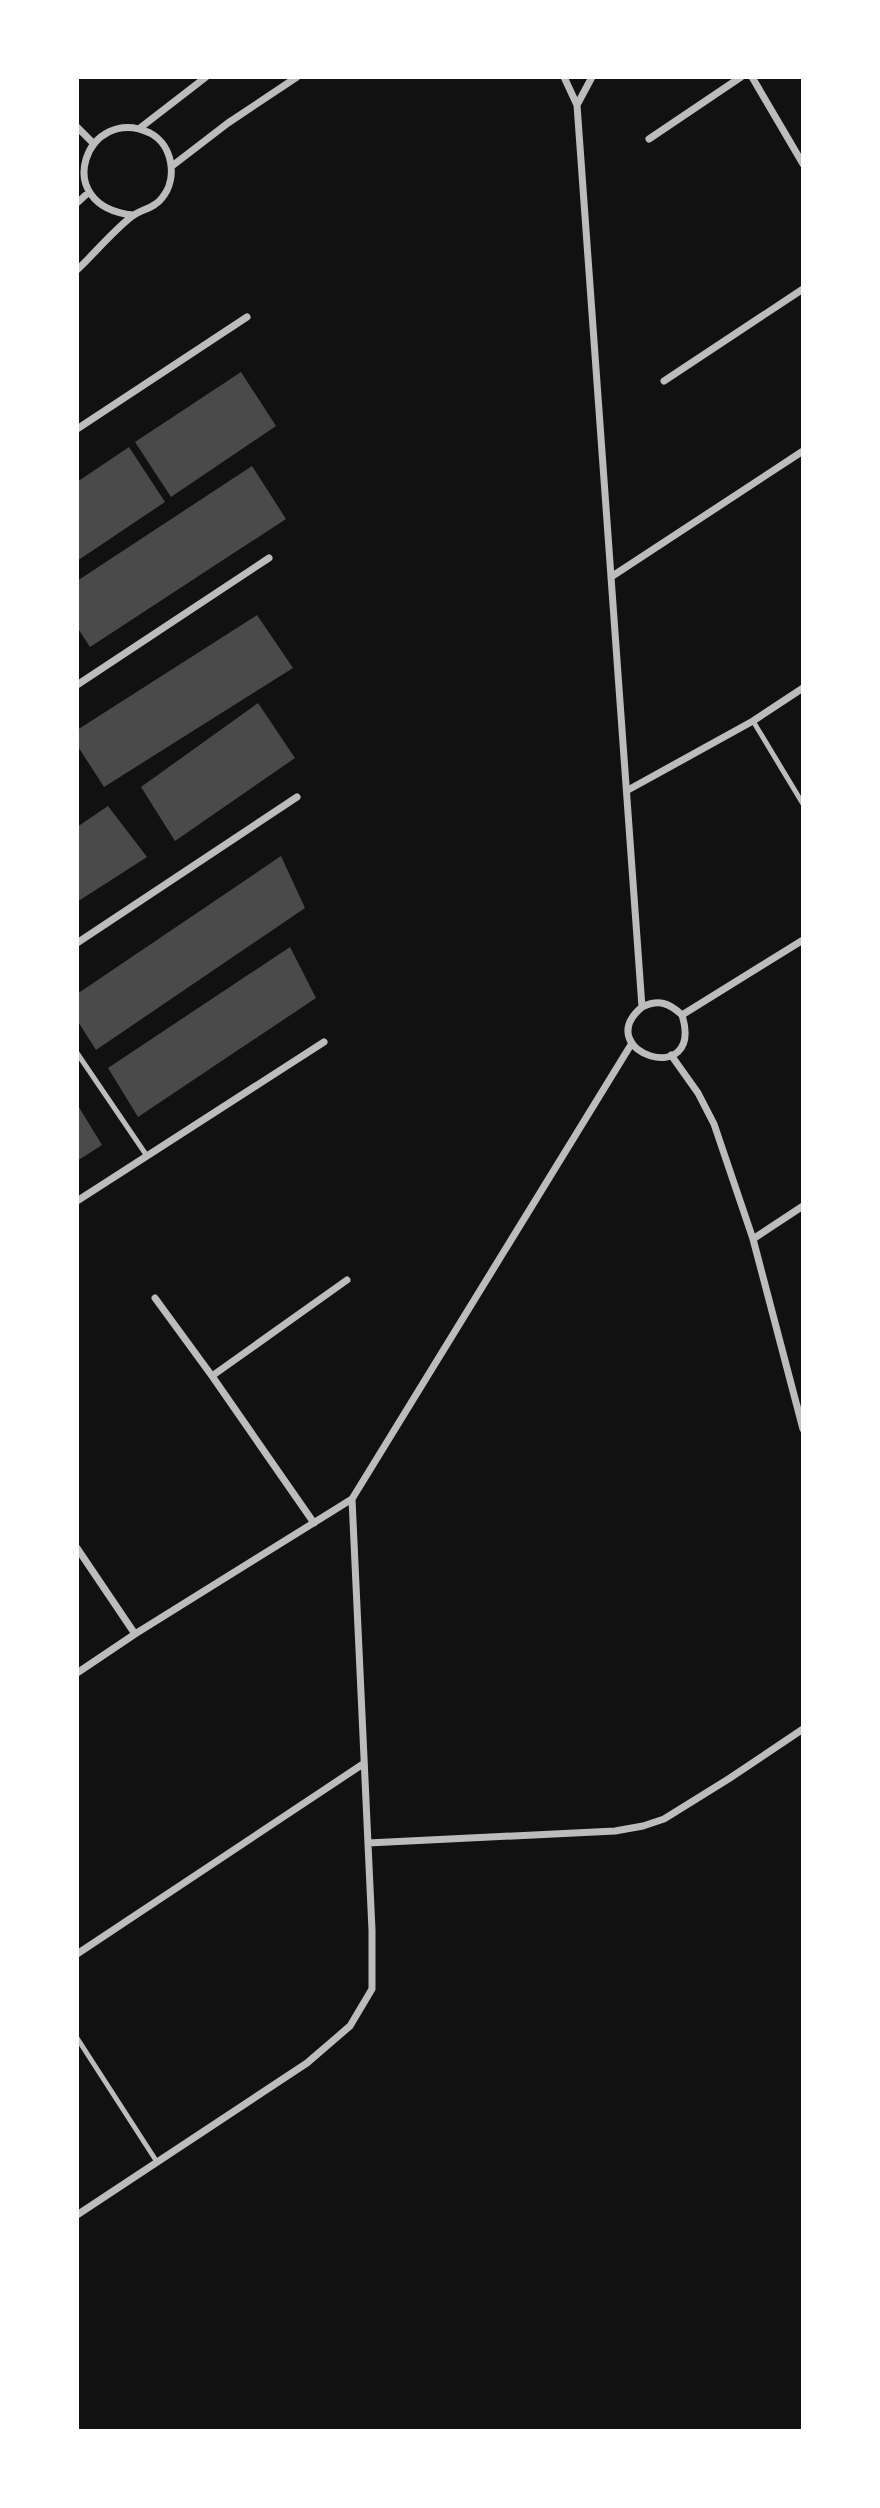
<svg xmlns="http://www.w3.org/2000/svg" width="880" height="2508" font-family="'Fira Sans Condensed',sans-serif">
<rect width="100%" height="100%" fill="#111"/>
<!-- building -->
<path fill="#4a4a4a" d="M241,372L276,426L171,497L135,442Z
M129,447L165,502L77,561V482Z
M252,466L286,519L90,647L77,627V581Z
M257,615L293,668L104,787L77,745V730Z
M258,703L295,758L175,841L141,787Z
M108,806L147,857L77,902V827Z
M281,856L305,908L96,1050L77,1020V994Z
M290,947L316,998L138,1117L108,1068Z
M77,1104L102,1145L77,1161Z"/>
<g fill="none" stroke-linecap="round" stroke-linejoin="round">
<!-- service -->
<path stroke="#bcbcbc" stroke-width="5" d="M753,721L803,804
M77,1053L147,1156
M77,2038L157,2162"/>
<!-- minor -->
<path stroke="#bcbcbc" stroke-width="7" d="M564,77L577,105L642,1007C589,1052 705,1090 682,1015C669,1003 659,999 642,1007
M752,77L803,164
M577,105L592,77
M77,127L93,143
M140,128L206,77
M649,139L741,77
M172,166L228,123L297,77
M77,203L89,192
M77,270C95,253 111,233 131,217C141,209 154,209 162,198C178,179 173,145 150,133C87,103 48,206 133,215
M664,381L803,289
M77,429L247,317
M611,577L803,451
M77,685L269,558
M628,790L753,721L803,688
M77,943L297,797
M682,1015L803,940
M671,1055L698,1093L714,1124L753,1239L803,1429
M77,1201L324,1042
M753,1239L803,1206
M155,1298L212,1376L314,1523
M212,1376L347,1280
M77,1548L135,1634
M77,1673L135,1634L352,1499
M368,1843L615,1831L643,1826L664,1819L730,1778L803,1729
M77,1954L363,1764
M77,2215L307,2063L350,2026L372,1989V1930L352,1499L632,1043"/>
</g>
<!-- border -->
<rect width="880" height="2508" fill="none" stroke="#ffffff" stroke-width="158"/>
</svg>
